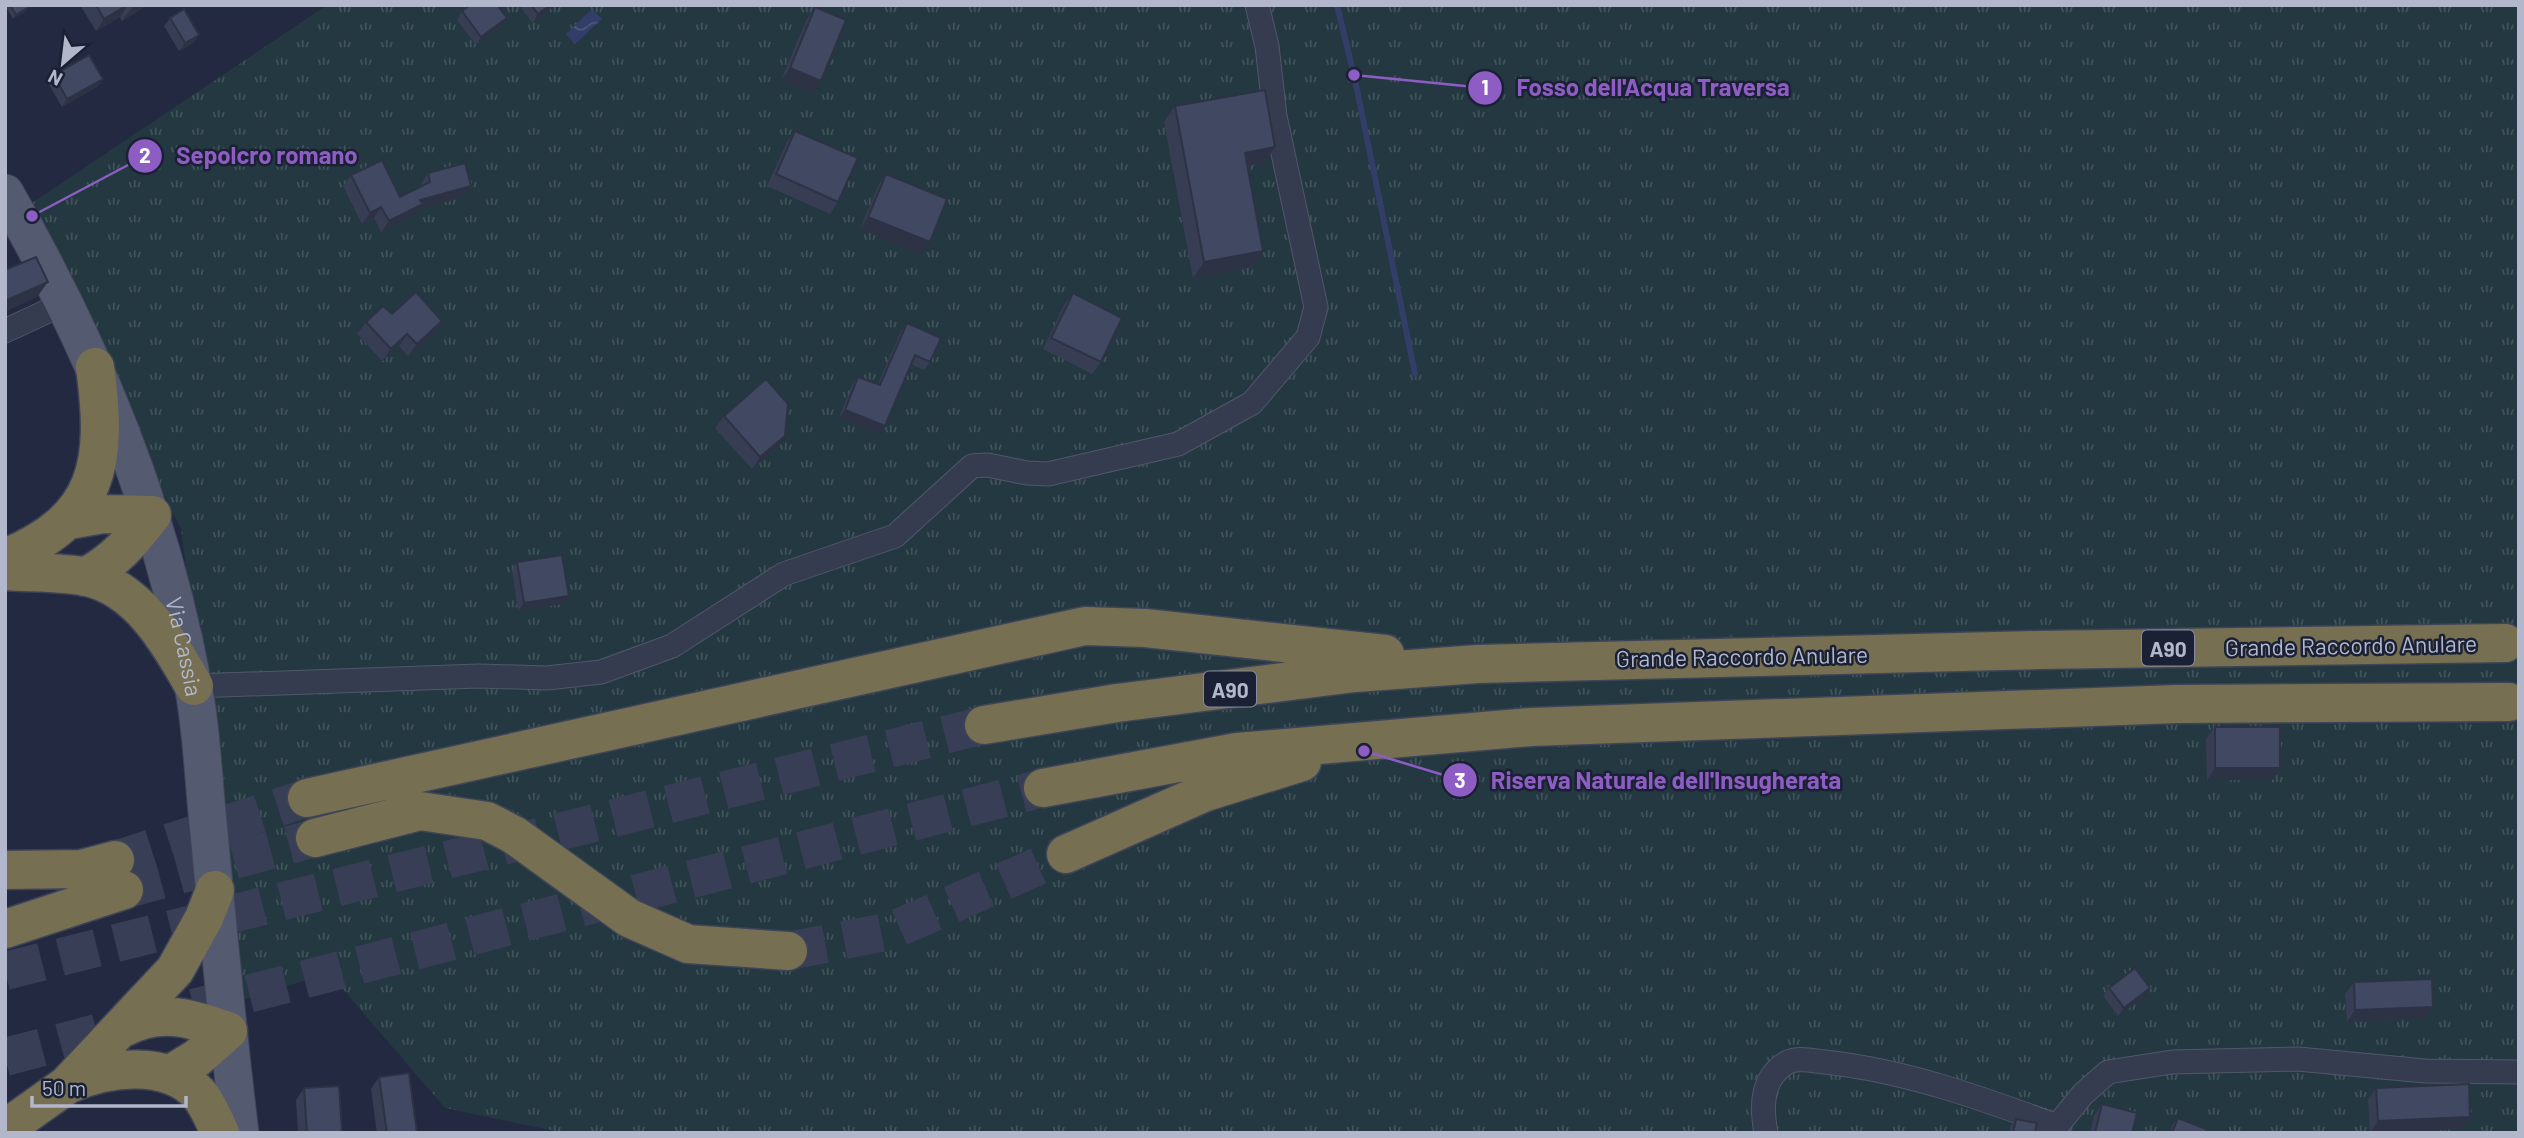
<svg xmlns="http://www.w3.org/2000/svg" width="2524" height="1138" font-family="Barlow,sans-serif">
<defs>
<pattern id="park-tufts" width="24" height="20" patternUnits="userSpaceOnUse" patternTransform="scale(1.75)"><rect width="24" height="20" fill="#243841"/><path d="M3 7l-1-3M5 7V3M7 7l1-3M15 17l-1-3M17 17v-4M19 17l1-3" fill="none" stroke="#41535b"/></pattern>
<pattern id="water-waves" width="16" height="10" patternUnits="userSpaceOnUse" patternTransform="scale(1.75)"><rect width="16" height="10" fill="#323e67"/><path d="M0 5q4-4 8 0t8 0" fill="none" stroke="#4d587b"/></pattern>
</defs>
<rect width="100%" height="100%" fill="#222940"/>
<!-- park -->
<path fill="url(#park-tufts)" d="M327,5H2519V1133H565L445,1108L329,973L242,1000L181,529L26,207Z"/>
<!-- water -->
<path fill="url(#water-waves)" d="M592,9L602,19L575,44L566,34Z"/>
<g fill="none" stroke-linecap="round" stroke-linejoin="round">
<!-- stream -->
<path stroke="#323e67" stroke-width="6" d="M1337,5L1354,75L1415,374"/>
<!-- motorway-tunnel -->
<path stroke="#383e55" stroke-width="38" stroke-dasharray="38 19" stroke-linecap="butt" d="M115,860L307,798
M124,890L315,838
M788,951L891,931L1066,854
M5,971L984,725
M194,1008L1043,788
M5,1057L139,1022"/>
<defs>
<path id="minor" d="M5,331L65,303
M194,686L479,676L547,678L601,672L672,646L784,574L895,536L972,466L988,465L1027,473L1048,474L1178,444L1252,403L1308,337L1316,307L1275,116L1267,46L1257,5
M1766,1133C1761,1106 1761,1077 1788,1062C1798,1057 1814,1061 1825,1062C1907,1071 1981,1098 2057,1126L2083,1094L2108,1072L2172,1062L2298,1059L2425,1071L2519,1072"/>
<g id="primary">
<path id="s1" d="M5,193C95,349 160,508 193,685C202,730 203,777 208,822C218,926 227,1029 240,1133"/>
</g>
<path id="motorway" d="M69,520L103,514L152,515
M5,558C101,519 108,461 95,367
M5,571C31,573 61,572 87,577C140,589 169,643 194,686
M85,577C115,561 132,541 152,515
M984,725L1117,703L1355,673L1478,664L2039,650L2505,643
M1043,788L1237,752L1531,727L2177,704L2509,702
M307,798L1085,626L1145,628L1385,654
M315,838L420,811L487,821L514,835L629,918L688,944L788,951
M1066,854L1206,792L1302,762
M5,870L81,869L115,860
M5,929L124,890
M123,1028C161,1008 190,1018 228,1031
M171,1074L197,1058L228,1031
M69,1084C108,1067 167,1059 199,1094C208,1105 214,1120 220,1133
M5,1129L67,1085L175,970L204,918L215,890"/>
</defs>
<!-- minor casing -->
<use href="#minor" stroke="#51576b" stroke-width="25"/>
<!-- primary casing -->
<use href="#primary" stroke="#3f4559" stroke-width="39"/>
<!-- motorway casing -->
<use href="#motorway" stroke="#3e4458" stroke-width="41"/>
<!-- minor -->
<use href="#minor" stroke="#363c50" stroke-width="23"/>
<!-- primary -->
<use href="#primary" stroke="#545b70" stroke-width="37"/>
<!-- motorway -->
<use href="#motorway" stroke="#766f52" stroke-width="38"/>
</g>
<!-- wall -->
<path fill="#373e54" d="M5,5H28L29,7L26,11L13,19Z
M80,5H148L122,21L120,17L96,31Z
M523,5H555L533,23L521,8Z
M815,7L812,93L781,80L807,19Z
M462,11L507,18L501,26L476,45L457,20Z
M170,18L199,35L193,43L179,51L164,26Z
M54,75L103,79L97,87L62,107L48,83Z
M1175,106L1275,147L1264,163L1248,166L1263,251L1252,267L1193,278L1164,122Z
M795,131L838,202L830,214L767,186L787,142Z
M428,173L463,197L420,209L415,215L381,232L374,218L362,224L343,186L351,175L400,197L421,186V184Z
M886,174L921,254L860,229L878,186Z
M1073,293L1101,362L1092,374L1043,349L1064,305Z
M392,314L442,321L434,333L408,356L399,346L382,361L357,334L366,322Z
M907,323L930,362L924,370L911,364L879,434L839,418L852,385L858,377L878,384L901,331Z
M724,416L777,448L752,469L715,428Z
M517,562L563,604L518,611L512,570Z
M2215,727L2280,768L2272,780H2207L2206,739Z
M2354,982L2425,1019L2347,1022L2345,994Z
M2109,988L2144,997L2118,1016L2103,996Z
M379,1077L417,1133H377L371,1089Z
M304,1088L342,1133H298L296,1100Z
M2376,1088L2470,1117L2462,1129L2370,1133L2368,1100Z
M2102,1104L2132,1133H2090L2094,1116Z
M2178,1118L2205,1133H2170L2172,1126Z
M2016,1119L2035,1133H2009L2010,1127Z"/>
<!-- shaded-wall -->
<path fill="#2d3245" d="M128,5L120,17L96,31L104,19Z
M137,5H148L122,21L131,9Z
M550,5H555L533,23L538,14Z
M29,7L26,11L13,19L16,15Z
M507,18L501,26L476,45L481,37Z
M199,35L193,43L179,51L185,43Z
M790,68L821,81L812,93L781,80Z
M103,79L97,87L62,107L67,99Z
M1275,147L1264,163L1234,168L1245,153Z
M471,186L463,197L420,209L415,215L381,232L389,221L420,200Z
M381,207L374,218L362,224L370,213Z
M868,217L930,242L921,254L860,229Z
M1263,251L1252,267L1193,278L1204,262Z
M48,282L37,297L5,312V301Z
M442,321L434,333L408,356L417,344Z
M407,334L399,346L382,361L391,349Z
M845,410L885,426L879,434L839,418Z
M785,436L777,448L752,469L760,457Z
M569,596L563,604L518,611L524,603Z
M2215,768H2280L2272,780H2207Z
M2150,988L2144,997L2118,1016L2124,1008Z
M2433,1007L2425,1019L2347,1022L2355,1010Z
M2470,1117L2462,1129L2370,1133L2378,1121Z"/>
<!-- building -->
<path fill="#404862" stroke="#2d3245" stroke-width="2" d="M10,5H28L29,7L16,15Z
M96,5H127L104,19Z
M470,5H497L507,18L481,37L462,11Z
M531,5H550L538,14Z
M815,7L846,20L821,81L790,68Z
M184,9L199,35L185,43L170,18Z
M89,55L103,79L67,99L54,75Z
M1265,90L1275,147L1245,153L1263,251L1204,262L1175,106Z
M795,131L858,158L838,202L776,174Z
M382,160L400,197L430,182L428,173L465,163L471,186L420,200L423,204L389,221L381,207L370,213L351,175Z
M886,174L947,199L930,242L868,217Z
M36,257L48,282L5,301V270Z
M416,292L442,321L417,344L407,334L391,349L366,322L383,306L392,314Z
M1073,293L1122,318L1101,362L1051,338Z
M907,323L941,338L930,362L915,355L885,426L845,410L858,377L880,385Z
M766,379L788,404L785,436L760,457L724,416Z
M562,555L569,596L524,603L517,562Z
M2215,727H2280V768H2215Z
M2135,968L2150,988L2124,1008L2109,988Z
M2432,979L2433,1007L2355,1010L2354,982Z
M409,1073L417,1133H387L379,1077Z
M2469,1084L2470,1117L2378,1121L2376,1088Z
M339,1086L342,1133H307L304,1088Z
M2102,1104L2137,1113L2132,1133H2095Z
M2178,1118L2206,1129L2205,1133H2172Z
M2016,1119L2037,1123L2035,1133H2013Z"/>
<g text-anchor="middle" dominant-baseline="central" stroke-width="5" stroke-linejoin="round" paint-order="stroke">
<!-- shield labels -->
<g fill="#1b2135" stroke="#858a9e" stroke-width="2">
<rect x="2142" y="630.5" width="52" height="35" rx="5"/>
<rect x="1204" y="671.5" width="52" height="35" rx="5"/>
</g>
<g font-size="21" font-weight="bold" fill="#b2b7cb">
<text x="2168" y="648">A90</text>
<text x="1230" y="689">A90</text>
</g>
<!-- street labels -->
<g font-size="23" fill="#b2b7cb" stroke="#1b2135">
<text transform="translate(2351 645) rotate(-1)">Grande Raccordo Anulare</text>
<text stroke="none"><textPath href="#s1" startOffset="490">Via Cassia</textPath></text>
<text transform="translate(1742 656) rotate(-1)">Grande Raccordo Anulare</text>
</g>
</g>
<!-- callouts -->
<path fill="none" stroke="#8e5dc3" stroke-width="2.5" d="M1354 75L1485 88M32 216L145 156M1364 751L1460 780"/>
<g fill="#8e5dc3" stroke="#1b2135" stroke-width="2.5">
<circle cx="1354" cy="75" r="7"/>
<circle cx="32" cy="216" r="7"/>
<circle cx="1364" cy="751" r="7"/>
<circle cx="1485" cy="88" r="18"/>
<circle cx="145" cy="156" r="18"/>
<circle cx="1460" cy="780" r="18"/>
</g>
<g font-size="21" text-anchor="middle" font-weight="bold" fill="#fff">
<text x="1485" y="95">1</text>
<text x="145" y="163">2</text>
<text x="1460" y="788">3</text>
</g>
<g font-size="24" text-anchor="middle" font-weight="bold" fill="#8e5dc3" stroke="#1b2135" stroke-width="5" stroke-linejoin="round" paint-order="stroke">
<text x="1653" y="96">Fosso dell'Acqua Traversa</text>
<text x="267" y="164">Sepolcro romano</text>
<text x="1666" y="789">Riserva Naturale dell'Insugherata</text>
</g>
<!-- border -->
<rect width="2524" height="1138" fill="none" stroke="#b2b7cb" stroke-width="14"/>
<!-- north arrow -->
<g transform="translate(63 63) rotate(208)" stroke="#1b2135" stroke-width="5" paint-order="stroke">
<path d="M0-5L12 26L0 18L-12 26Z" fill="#b2b7cb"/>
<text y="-10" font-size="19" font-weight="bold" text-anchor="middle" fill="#b2b7cb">N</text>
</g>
<!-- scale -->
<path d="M32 1096v10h154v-10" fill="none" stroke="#b2b7cb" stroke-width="3.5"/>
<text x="42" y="1096" font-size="21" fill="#b2b7cb" stroke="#1b2135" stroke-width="5" paint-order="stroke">50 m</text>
</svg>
